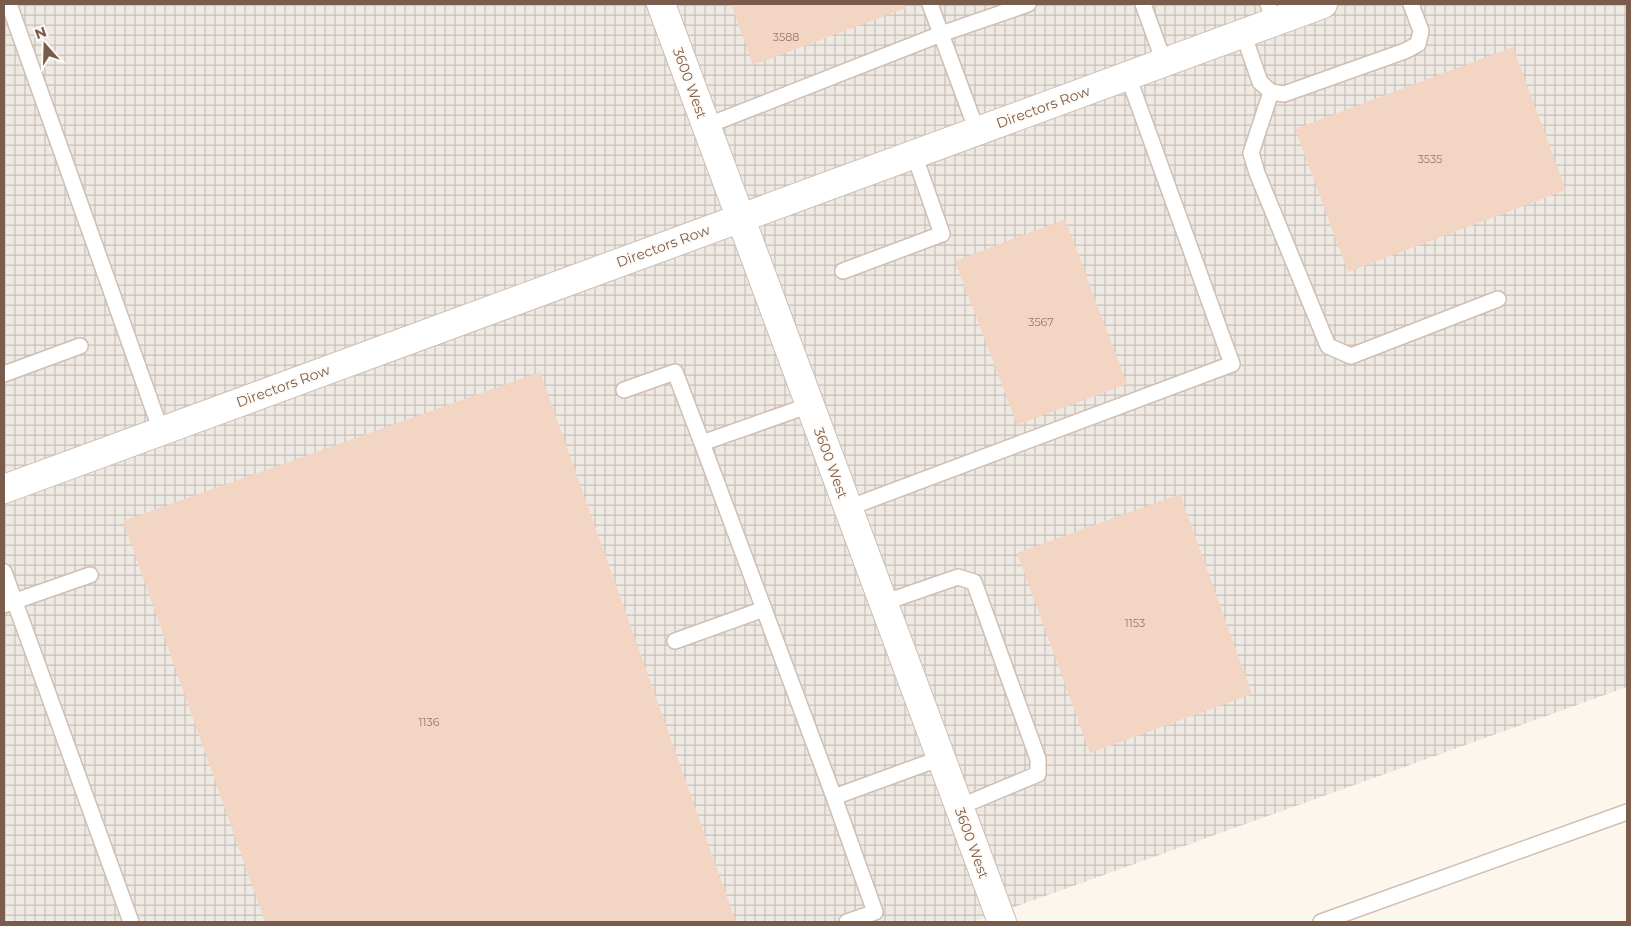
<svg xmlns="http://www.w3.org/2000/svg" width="1631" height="926" font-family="Montserrat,sans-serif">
<defs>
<pattern id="industrial-grid" width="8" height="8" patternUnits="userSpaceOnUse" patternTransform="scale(1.25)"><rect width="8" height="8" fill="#efe9e4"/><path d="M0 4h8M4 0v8" fill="none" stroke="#c7c0bb"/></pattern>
</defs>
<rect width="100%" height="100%" fill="#fdf6ec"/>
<!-- industrial -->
<path fill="url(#industrial-grid)" d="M4,4H1627V687L973,922H4Z"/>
<!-- building -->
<path fill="#f3d5c3" d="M731,4H904L906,8L753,65Z
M1513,47L1566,190L1348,272L1295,129Z
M1065,219L1127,384L1017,425L955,261Z
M540,372L736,922H265L123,521Z
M1180,494L1252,694L1090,753L1017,553Z"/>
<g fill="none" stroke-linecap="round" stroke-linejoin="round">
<defs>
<path id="service" d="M9,4L161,431
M1143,4L1164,62
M1268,4L1274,22
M1243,33L1260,82L1271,92L1284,94L1405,51L1418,44L1421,31L1411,4
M1271,92L1251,153L1257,173L1328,346L1351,356L1498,299
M706,126L941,34L930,4
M977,131L941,34L1028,4
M843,271L942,234L914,154
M4,374L80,346
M624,390L675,372L702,443
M810,405L702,443L834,797L941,758
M848,508L1232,364L1128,76
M4,572L131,922
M883,603L958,577L974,582L1038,759V774L959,807
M4,605L90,575
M675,641L764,609
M834,797L875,912L847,922
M1321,922L1627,812"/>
<path id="minor" d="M661,4L1002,922
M4,489L1323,4"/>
</defs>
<!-- service casing -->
<use href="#service" stroke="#d1beb0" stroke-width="18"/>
<!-- minor casing -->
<use href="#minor" stroke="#d1beb0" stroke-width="30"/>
<!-- service -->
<use href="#service" stroke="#fff" stroke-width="15"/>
<!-- minor -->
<use href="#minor" stroke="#fff" stroke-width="28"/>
</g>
<g text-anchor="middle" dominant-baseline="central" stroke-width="4" stroke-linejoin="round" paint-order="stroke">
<!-- number labels -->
<g font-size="11" fill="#987a6a">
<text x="786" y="37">3588</text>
<text x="1430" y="159">3535</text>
<text x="1041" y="322">3567</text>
<text x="1135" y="623">1153</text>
<text x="429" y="722">1136</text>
</g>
<!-- street labels -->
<g font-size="14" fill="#7a5c4d" stroke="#fffaf3">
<text transform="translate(690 83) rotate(70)">3600 West</text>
<text transform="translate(1043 107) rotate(-20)">Directors Row</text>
<text transform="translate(663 246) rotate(-20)">Directors Row</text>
<text transform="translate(283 386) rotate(-20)">Directors Row</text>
<text transform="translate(831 463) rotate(70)">3600 West</text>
<text transform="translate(972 843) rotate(70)">3600 West</text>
</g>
</g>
<!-- border -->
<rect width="1631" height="926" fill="none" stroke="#7a5c4d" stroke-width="10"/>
<!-- north arrow -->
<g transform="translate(45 45) rotate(340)" stroke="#fffaf3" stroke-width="4" paint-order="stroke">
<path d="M0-4L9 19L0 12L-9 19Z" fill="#7a5c4d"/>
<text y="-8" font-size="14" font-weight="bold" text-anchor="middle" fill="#7a5c4d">N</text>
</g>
</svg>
